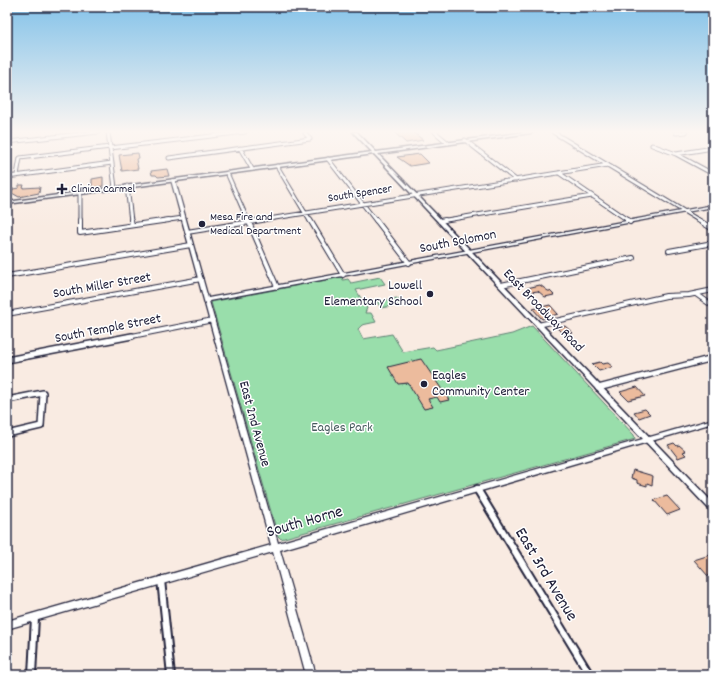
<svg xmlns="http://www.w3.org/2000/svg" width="720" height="682" font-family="Dekko,sans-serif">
<rect width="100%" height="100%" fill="#f9ebe2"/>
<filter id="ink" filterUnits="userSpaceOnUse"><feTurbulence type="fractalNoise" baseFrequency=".025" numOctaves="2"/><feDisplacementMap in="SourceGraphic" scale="8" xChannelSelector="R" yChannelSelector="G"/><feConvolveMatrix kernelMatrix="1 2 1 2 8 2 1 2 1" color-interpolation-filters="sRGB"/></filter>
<g filter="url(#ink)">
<!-- green -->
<path fill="#99deab" stroke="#5e8073" d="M342,277L343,280L348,279L351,283L380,277L385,284L356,290L367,308L365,313H371L376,322L362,325L358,329L363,339L392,334L403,352L433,347L436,350L512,334L532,326L634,435L635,439L281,539L278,536L211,302Z
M397,298L402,304L381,308L377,302Z"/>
<!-- building -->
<path fill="#ecbb9d" stroke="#22223b" d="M394,132H413L423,140L406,143Z
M138,153L139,158L136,159L138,169L122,171L119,155Z
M420,154L429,163L410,166L397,157Z
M167,169L169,176L158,177L156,175H152L151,171Z
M103,177V186L92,188V179Z
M19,185H24L23,188L40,187L39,193L19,197L12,193L13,189L19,188Z
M540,285L548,291H550L554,295L545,297L538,291L531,292L527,288Z
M550,305L558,314L542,319L533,309Z
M565,326L573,333L564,335L557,328Z
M421,359L449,400L440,402L437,397L428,399L433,407L424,409L408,383L398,384L388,367Z
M600,362L602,364L608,363L613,367L599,371L592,364Z
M637,387L645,396L628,400L620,392Z
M645,409L650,414L639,418L634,412Z
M674,443L677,446L679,445L686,451L683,452L686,455L678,458L668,445Z
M633,470L653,476L652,485L647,483V486L637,483V480L631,478Z
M667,496L680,510L667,515L654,500Z
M713,554V574L708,576L694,560Z"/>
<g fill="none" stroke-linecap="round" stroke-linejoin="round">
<defs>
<path id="minor-far3" d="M108,132L115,188
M435,132L448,143
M553,132L700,221
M676,133L686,132
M465,140L516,180
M7,142L98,132
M652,145L676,154L713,174
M110,148L245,132
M240,148L252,169
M676,154L713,148
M169,158L310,139L305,133
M328,159L376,221
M277,166L310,221
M227,173L248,221
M559,173L629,221
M17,175L20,158L110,147
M7,177L112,163
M127,186L131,221
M80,193V221
M162,221L183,218
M256,221L608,165
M440,221L592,196"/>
<path id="minor-far2" d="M80,220V233L169,220
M131,220L132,225
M248,220L277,287
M310,220L343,275
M376,220L409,263
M627,220L630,222
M698,220L713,229
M440,221L445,220
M187,232L262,220
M669,251L713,243
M7,276L191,245
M501,285L633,258
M696,294L713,306
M7,314L201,279
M538,325L666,296L689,295L713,290
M127,337L213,320"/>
<path id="minor-far1" d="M7,360L132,336
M598,388L713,358
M7,400L43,393L41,426L7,434"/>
<path id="minor" d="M477,489L590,675
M161,580L171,675
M32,675L35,617"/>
<path id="tertiary" d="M172,179L175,180L208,298L713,205V207L209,301L278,543L713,419V423L280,550L316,675H306L273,552L7,629V621L271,545L171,180Z"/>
<path id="secondary" d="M353,132H357L376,152L526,132H533L531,133L378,154L713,503V511L710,510L374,154L7,204V202L372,152Z"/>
</defs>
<!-- minor-far3 casing -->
<use href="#minor-far3" stroke="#22223b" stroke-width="5"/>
<!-- minor-far2 casing -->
<use href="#minor-far2" stroke="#22223b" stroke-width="6"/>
<!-- minor-far1 casing -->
<use href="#minor-far1" stroke="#22223b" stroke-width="8"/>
<!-- minor casing -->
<use href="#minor" stroke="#22223b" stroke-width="10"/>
<!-- tertiary casing -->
<use href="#tertiary" stroke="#22223b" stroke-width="2.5"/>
<!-- secondary casing -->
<use href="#secondary" stroke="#22223b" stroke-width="3"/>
<!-- minor-far3 -->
<use href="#minor-far3" stroke="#fff" stroke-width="3"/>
<!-- minor-far2 -->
<use href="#minor-far2" stroke="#fff" stroke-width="4"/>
<!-- minor-far1 -->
<use href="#minor-far1" stroke="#fff" stroke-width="5"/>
<!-- minor -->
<use href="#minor" stroke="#fff" stroke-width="6"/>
<!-- tertiary -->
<use href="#tertiary" fill="#fff" fill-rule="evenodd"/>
<!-- secondary -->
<use href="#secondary" fill="#fff" fill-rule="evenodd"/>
</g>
</g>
<!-- sky -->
<linearGradient id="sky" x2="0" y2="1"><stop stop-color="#83c2e9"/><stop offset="0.58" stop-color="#fcf6f2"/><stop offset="1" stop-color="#fcf6f2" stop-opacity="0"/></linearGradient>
<rect width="720" height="227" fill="url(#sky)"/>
<!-- markers -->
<g fill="#22223b" stroke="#fff" stroke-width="1.5">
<path d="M60 183h4v4h4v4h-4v4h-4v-4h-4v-4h4z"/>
<circle cx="202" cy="224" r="4"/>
<circle cx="430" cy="294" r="4"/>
<circle cx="424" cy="384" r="4"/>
</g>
<g text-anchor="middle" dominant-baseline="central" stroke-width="3" stroke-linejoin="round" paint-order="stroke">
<!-- far-poi labels -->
<g font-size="12" fill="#22223b" stroke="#fff" text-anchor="start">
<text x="71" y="189">Clinica Carmel</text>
<text x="210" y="217">Mesa Fire and<tspan x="210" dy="14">Medical Department</tspan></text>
</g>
<!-- far-street labels -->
<g font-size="12" fill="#22223b" stroke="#fff">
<text transform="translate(360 194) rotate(-9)">South Spencer</text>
</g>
<!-- street labels -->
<g font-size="14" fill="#22223b" stroke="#fff">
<text transform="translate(458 242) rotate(-11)">South Solomon</text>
<text transform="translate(102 286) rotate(-10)">South Miller Street</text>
<text transform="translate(543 311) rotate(46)">East Broadway Road</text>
<text transform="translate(108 329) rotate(-11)">South Temple Street</text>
<text transform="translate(254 424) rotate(75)">East 2nd Avenue</text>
</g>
<!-- poi labels -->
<g font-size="14" fill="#22223b" stroke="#fff" text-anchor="end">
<text x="422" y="286">Lowell<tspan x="422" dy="16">Elementary School</tspan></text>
<text x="432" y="376" text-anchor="start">Eagles<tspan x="432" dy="16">Community Center</tspan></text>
</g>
<!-- park labels -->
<g font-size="14" fill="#465a5d" stroke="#fff">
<text x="342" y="428">Eagles Park</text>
</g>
<!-- near-street labels -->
<g font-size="17" fill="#22223b" stroke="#fff">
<text transform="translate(305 523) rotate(-16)">South Horne</text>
<text transform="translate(545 575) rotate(59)">East 3rd Avenue</text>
</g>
</g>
<!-- margin -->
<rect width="720" height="682" fill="none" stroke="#fff" stroke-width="24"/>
<rect x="12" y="12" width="696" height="658" fill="none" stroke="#22223b" stroke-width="1.5" filter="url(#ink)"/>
</svg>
